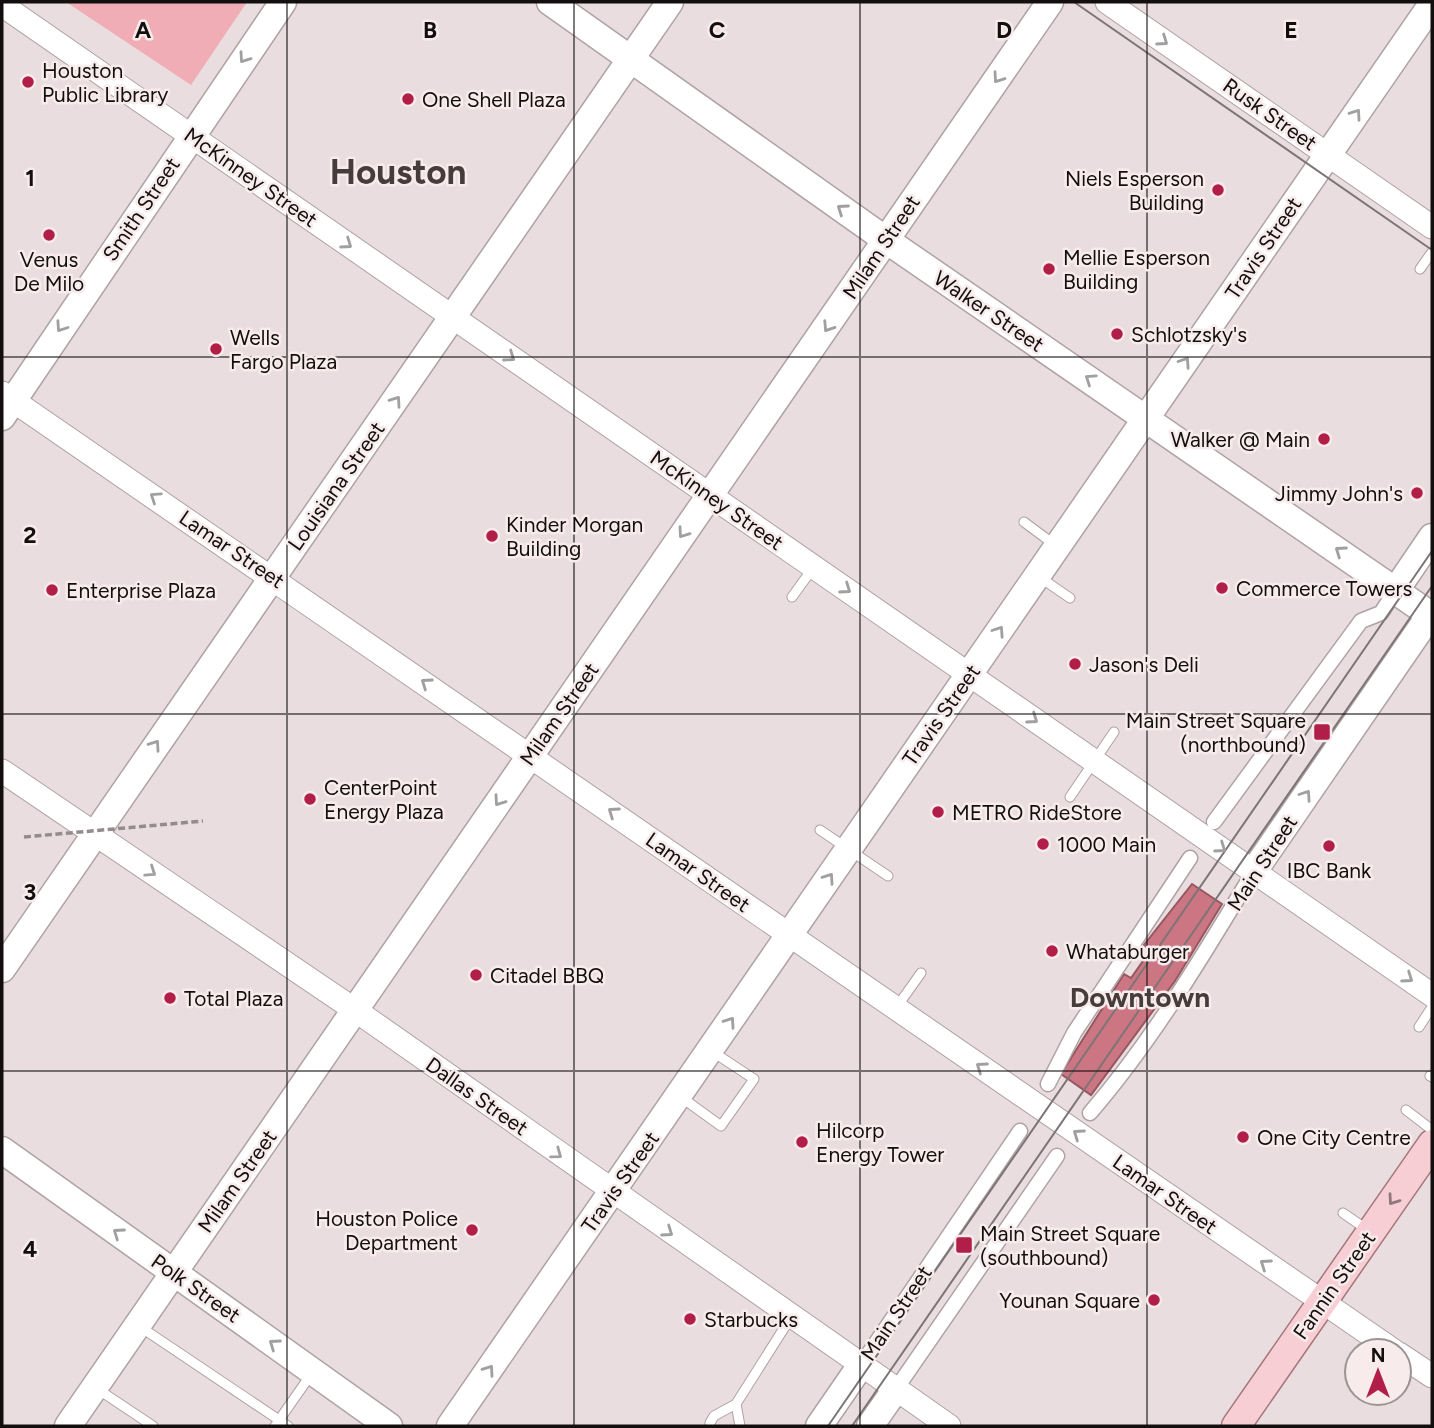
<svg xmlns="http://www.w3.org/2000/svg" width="1434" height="1428" font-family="Figtree,sans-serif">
<rect width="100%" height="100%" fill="#eadddf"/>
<!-- green -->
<path fill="#f0adb5" d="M66,2H247L191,85Z"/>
<!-- water -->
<path fill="#cd7683" stroke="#955760" stroke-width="2" d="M1192,884L1222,904L1175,981L1091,1095L1061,1074L1124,974L1131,978L1150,951L1144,945Z"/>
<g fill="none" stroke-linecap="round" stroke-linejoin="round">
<defs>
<path id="service" d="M1420,269L1432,252
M1024,522L1055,545
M1038,576L1070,598
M792,597L813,568
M1070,797L1114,732
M820,830L888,876
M896,1008L921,973
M1419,1027L1432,1007
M1430,1076L1432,1077
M681,1097L721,1126L754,1079L713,1052
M1406,1110L1432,1130
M1343,1213L1369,1231
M139,1326L288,1426
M96,1388L153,1426
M710,1423L714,1416L736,1404
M275,1426L312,1373
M740,1426L736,1404L791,1317"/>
<path id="pedestrian" d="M1214,822L1361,621L1381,613L1396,590
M1048,1084L1074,1033L1190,858
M1090,1113C1153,1040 1204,954 1254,871
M861,1365L1020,1131
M896,1389L1057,1156"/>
<path id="tertiary" d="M1107,2L1432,227
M2,5L1432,995
M2,393L1394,1351
M2,771L355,1010L949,1426
M1399,1354L1432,1376"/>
<path id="secondary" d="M550,2L886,240L1432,616
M2,417L283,2
M1396,590L1432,537
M1254,871L1432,612
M2,969L670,2
M2,1150L389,1426
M68,1426L1050,2
M450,1426L1432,4
M819,1426L861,1365
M870,1426L896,1389"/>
<path id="primary" d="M1236,1426L1432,1144"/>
</defs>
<!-- service casing -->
<use href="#service" stroke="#afa2a4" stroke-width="11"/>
<!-- pedestrian casing -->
<use href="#pedestrian" stroke="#afa2a4" stroke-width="17"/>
<!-- tertiary casing -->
<use href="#tertiary" stroke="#afa2a4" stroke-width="25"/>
<!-- secondary casing -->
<use href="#secondary" stroke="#afa2a4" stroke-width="29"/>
<!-- primary casing -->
<use href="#primary" stroke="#a4767b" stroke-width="31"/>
<!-- service -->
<use href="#service" stroke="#fff" stroke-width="9"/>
<!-- pedestrian -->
<use href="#pedestrian" stroke="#fff" stroke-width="14"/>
<!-- tertiary -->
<use href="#tertiary" stroke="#fff" stroke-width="23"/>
<!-- secondary -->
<use href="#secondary" stroke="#fff" stroke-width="26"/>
<!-- primary -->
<use href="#primary" stroke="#f7ced3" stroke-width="28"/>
<!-- tram -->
<path stroke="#7d7475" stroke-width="2" d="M1074,2L1432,250
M828,1426L1432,551
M852,1426L1432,586"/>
<!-- path-bridge -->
<path stroke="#948b8c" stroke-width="3.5" stroke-dasharray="7 3.5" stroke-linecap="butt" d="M24,837L203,821"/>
</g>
<!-- one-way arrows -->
<defs><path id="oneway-chevron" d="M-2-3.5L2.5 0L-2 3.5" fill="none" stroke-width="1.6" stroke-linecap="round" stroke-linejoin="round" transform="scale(1.75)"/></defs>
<g stroke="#a19f9f">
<use href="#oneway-chevron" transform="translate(1163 41) rotate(35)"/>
<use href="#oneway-chevron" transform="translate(244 58) rotate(125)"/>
<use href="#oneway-chevron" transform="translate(998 78) rotate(125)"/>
<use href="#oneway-chevron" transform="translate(1356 114) rotate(-55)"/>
<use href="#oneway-chevron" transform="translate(842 209) rotate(-145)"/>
<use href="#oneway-chevron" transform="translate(347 244) rotate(35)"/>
<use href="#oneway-chevron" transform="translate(61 327) rotate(124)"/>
<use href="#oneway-chevron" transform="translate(828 327) rotate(123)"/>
<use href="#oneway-chevron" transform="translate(510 357) rotate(35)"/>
<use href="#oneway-chevron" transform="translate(1185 362) rotate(-56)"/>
<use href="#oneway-chevron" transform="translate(1090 379) rotate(-146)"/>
<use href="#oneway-chevron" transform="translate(396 401) rotate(-55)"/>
<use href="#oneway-chevron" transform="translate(155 497) rotate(-146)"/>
<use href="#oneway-chevron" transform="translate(683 533) rotate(125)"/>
<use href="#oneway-chevron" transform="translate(1340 551) rotate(-145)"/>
<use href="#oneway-chevron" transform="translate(846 589) rotate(35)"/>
<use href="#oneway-chevron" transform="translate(999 631) rotate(-56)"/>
<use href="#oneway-chevron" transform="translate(426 683) rotate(-145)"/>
<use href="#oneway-chevron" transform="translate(1033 719) rotate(35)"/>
<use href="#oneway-chevron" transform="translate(155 745) rotate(-55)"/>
<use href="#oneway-chevron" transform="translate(1306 795) rotate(-56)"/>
<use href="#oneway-chevron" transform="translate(499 801) rotate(125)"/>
<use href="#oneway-chevron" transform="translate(613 812) rotate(-145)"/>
<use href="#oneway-chevron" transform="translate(1221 848) rotate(35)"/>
<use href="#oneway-chevron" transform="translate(151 872) rotate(34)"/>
<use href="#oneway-chevron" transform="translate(829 878) rotate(-55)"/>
<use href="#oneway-chevron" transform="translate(1408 978) rotate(35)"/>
<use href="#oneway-chevron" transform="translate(730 1022) rotate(-55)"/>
<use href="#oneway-chevron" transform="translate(981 1067) rotate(-145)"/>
<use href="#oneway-chevron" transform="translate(1078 1134) rotate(-145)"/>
<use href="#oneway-chevron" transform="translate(557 1154) rotate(36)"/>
<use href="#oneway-chevron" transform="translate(668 1232) rotate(35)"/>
<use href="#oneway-chevron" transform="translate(118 1233) rotate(-145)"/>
<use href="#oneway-chevron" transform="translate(1265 1264) rotate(-145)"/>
<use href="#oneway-chevron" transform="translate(274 1344) rotate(-145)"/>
<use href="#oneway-chevron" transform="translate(489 1370) rotate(-55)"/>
</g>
<use stroke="#90787b" href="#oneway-chevron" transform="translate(1393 1200) rotate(125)"/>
<!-- grid -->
<path fill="none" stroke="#130f0f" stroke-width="2" stroke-opacity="0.55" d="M287,2V1426M574,2V1426M860,2V1426M1147,2V1426M2,357H1432M2,714H1432M2,1071H1432"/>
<!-- markers -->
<g fill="#b11f49" stroke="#f8ebec" stroke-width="2.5">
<circle cx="28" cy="82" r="7"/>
<circle cx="408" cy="99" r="7"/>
<circle cx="1218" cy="190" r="7"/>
<circle cx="49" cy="235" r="7"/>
<circle cx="1049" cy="269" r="7"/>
<circle cx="1117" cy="334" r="7"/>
<circle cx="216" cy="349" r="7"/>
<circle cx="1324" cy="439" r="7"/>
<circle cx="1417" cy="493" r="7"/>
<circle cx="492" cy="536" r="7"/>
<circle cx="1222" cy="588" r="7"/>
<circle cx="52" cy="590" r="7"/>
<circle cx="1075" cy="664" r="7"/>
<rect x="1313" y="723" width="18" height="18" rx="3.5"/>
<circle cx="310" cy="799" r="7"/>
<circle cx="938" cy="812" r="7"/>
<circle cx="1043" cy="844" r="7"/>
<circle cx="1329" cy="846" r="7"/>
<circle cx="1052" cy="951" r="7"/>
<circle cx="476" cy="975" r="7"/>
<circle cx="170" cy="998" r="7"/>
<circle cx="1243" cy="1137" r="7"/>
<circle cx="802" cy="1142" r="7"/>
<circle cx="472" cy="1230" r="7"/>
<rect x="955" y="1236" width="18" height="18" rx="3.5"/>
<circle cx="1154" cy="1300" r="7"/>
<circle cx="690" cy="1319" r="7"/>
</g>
<g text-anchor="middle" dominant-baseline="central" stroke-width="5" stroke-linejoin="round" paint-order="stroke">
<!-- poi labels -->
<g font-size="21" fill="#130f0f" stroke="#f8ebec" text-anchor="start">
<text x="42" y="70">Houston<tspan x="42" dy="24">Public Library</tspan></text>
<text x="422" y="99">One Shell Plaza</text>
<text x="1204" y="178" text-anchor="end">Niels Esperson<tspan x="1204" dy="24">Building</tspan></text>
<text x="1063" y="257">Mellie Esperson<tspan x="1063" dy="24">Building</tspan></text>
<text x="49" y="259" text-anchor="middle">Venus<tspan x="49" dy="24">De Milo</tspan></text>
<text x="1131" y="334">Schlotzsky's</text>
<text x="230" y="337">Wells<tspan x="230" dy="24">Fargo Plaza</tspan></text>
<text x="1310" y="439" text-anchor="end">Walker @ Main</text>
<text x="1403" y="493" text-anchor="end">Jimmy John's</text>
<text x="506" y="524">Kinder Morgan<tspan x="506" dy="24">Building</tspan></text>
<text x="1236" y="588">Commerce Towers</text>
<text x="66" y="590">Enterprise Plaza</text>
<text x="1089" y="664">Jason's Deli</text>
<text x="1306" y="720" text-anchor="end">Main Street Square<tspan x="1306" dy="24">(northbound)</tspan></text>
<text x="324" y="787">CenterPoint<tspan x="324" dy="24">Energy Plaza</tspan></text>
<text x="952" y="812">METRO RideStore</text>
<text x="1057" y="844">1000 Main</text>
<text x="1329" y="870" text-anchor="middle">IBC Bank</text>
<text x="1066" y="951">Whataburger</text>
<text x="490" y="975">Citadel BBQ</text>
<text x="184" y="998">Total Plaza</text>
<text x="816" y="1130">Hilcorp<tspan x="816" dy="24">Energy Tower</tspan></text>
<text x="1257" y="1137">One City Centre</text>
<text x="458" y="1218" text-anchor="end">Houston Police<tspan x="458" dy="24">Department</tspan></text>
<text x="980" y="1233">Main Street Square<tspan x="980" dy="24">(southbound)</tspan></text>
<text x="1140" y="1300" text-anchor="end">Younan Square</text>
<text x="704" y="1319">Starbucks</text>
</g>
<!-- street labels -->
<g font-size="21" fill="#130f0f" stroke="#f8ebec">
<text transform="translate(1270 114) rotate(35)">Rusk Street</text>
<text transform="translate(251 177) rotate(35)">McKinney Street</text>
<text transform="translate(141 209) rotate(-56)">Smith Street</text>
<text transform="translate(881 247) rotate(-56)">Milam Street</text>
<text transform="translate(1263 248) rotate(-56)">Travis Street</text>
<text transform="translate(989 311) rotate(34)">Walker Street</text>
<text transform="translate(336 486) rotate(-55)">Louisiana Street</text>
<text transform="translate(717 500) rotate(35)">McKinney Street</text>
<text transform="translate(232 549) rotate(34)">Lamar Street</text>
<text transform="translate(559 714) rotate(-55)">Milam Street</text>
<text transform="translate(941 715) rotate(-55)">Travis Street</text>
<text transform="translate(1262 863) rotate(-57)">Main Street</text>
<text transform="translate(698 872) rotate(35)">Lamar Street</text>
<text transform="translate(477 1096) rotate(35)">Dallas Street</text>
<text transform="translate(237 1181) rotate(-55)">Milam Street</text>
<text transform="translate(620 1182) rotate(-55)">Travis Street</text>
<text transform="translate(1165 1194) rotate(35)">Lamar Street</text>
<text transform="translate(1334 1285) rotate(-55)">Fannin Street</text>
<text transform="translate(196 1288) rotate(35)">Polk Street</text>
<text transform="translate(896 1313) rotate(-56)">Main Street</text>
</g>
<!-- district labels -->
<g font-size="28" font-weight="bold" fill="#473c3d" stroke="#f8ebec">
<text x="1140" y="997">Downtown</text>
</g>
<!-- town labels -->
<g font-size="35" font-weight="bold" fill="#473c3d" stroke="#f8ebec">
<text x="398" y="172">Houston</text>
</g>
</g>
<g font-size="23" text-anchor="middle" font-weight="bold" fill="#130f0f" stroke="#f8ebec" stroke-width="5" stroke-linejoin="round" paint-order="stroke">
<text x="143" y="38">A</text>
<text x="430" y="38">B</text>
<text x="717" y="38">C</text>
<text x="1004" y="38">D</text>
<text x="1291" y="38">E</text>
<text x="30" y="186">1</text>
<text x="30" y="543">2</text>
<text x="30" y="900">3</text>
<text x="30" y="1257">4</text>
</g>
<!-- border -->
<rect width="1434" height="1428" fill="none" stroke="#130f0f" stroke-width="7"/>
<!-- north arrow -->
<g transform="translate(1378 1372)"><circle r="33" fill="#f8ebec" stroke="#9c9394" stroke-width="2"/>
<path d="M0-5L12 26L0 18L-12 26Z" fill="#b11f49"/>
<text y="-10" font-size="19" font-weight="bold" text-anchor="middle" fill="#130f0f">N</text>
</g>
</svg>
